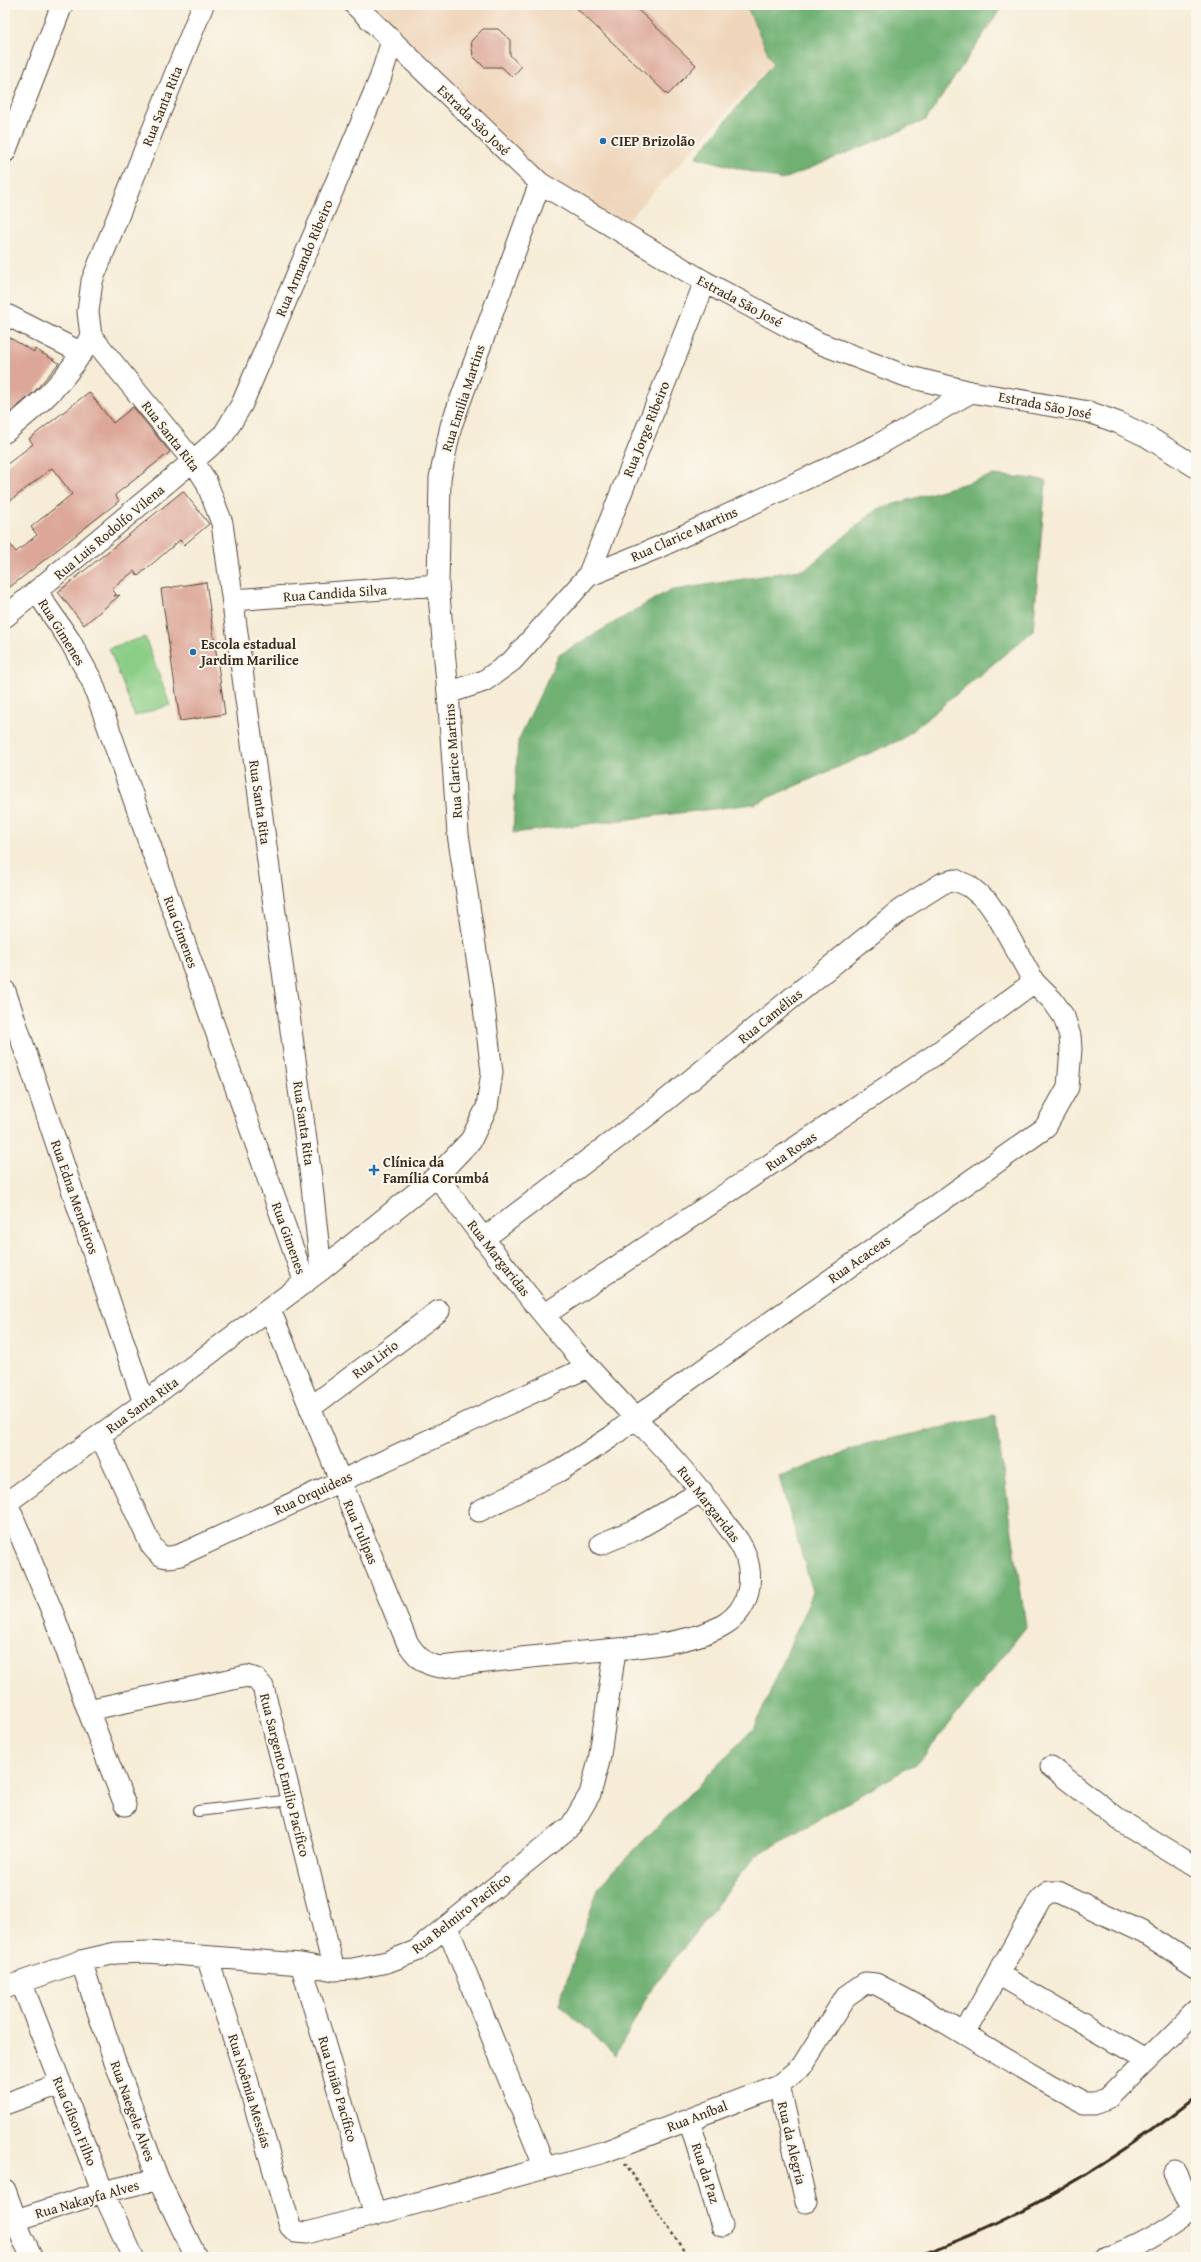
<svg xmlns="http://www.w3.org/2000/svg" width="1201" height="2262" font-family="'Gentium Book Plus',serif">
<rect width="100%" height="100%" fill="#fbf7ec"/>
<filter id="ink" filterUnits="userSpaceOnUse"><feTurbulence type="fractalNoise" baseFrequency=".025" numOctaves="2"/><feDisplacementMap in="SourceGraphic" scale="8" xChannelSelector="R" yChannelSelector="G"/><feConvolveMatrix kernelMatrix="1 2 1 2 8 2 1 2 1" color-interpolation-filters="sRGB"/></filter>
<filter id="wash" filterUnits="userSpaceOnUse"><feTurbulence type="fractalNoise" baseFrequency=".012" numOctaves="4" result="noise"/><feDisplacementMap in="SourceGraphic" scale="16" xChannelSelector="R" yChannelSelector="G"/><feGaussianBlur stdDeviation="0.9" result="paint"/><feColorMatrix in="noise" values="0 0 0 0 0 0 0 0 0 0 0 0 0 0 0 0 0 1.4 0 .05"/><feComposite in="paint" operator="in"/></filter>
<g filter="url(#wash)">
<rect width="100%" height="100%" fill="#f6ecd7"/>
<!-- built -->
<path fill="#efd6bb" d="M362,5H748L789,45L623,225L537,171Z"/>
<!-- green -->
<path fill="#8acd86" stroke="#627c52" d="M145,637L170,705L135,716L109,648Z"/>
<!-- forest -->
<path fill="#6fb073" stroke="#556d48" d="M746,5H1003L926,120L782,180L696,157L773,64Z
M994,475L1046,480L1033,631L902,739L754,804L513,833L518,741L559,655L668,591L806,569L877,509Z
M995,1416L1026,1627L920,1761L755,1856L651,1989L616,2055L559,2004L599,1886L755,1727L813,1592L779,1477L866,1444Z"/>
<g id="blocks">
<!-- building -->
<path fill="#dca799" d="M573,5H633L696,65L668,95Z
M483,29H498L510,40V55L521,67L512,77L502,67H484L473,56L471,41Z
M5,335L34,352L35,349L59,363L34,392L5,417Z
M89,392L113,423L133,407L170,452L115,495L119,501L5,591V538L16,552L37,535L31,527L72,494L52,468L5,505V466L33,444L29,439Z
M183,491L209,524L184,545L180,540L138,576L134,571L112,589L116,594L114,596L120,595L84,625L58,592Z
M206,582L225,714L180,721L161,589Z"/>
</g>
</g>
<g filter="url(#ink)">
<use href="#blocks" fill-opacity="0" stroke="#57473a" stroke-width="1"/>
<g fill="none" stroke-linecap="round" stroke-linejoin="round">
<defs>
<path id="service" d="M198,1811L291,1800"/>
<path id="minor" d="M355,5L540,183L705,282L819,343L906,376L971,392L1089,412L1119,423L1148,437L1196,467
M5,152L62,5
M5,314L82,353
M5,432C41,403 69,379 91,336
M588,576L705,282
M37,592L70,641L92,681L305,1283
M233,600L438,585
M5,617L193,461L224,434L242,404L380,79L392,41
M448,693L484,681L512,661L588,576L657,548L876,446L971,392
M5,991L144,1403
M321,1270L437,1176L471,1140L487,1107L492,1072L482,991L458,834L448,693L438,585L440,478L451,426L540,183
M270,1310L407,1642C416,1656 424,1665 441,1667C488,1662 535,1656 582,1652C621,1649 692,1645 725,1624C749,1609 754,1581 746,1556C741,1541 729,1529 720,1516C681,1463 633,1417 589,1368C535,1307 485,1242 437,1176
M544,1315L936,1054L1034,982
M310,1408L439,1311
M100,1435L151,1545C161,1558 164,1559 180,1555L588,1367
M7,1503L54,1616L88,1710L247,1676L256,1679L263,1687L334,1970
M5,1504L144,1403L321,1270L311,1177L222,523L206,481L193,461L91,336L88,312L92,281L203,5
M479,1511L559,1471L611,1437L635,1418L1045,1128L1068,1087L1071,1049L1070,1036L1064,1017L1053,1001L1034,982L998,917L987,901L969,886L955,880L943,883L900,910L649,1114L483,1239
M601,1544L637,1529L702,1491
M88,1710L125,1805
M1051,1767L1121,1821L1196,1867
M447,1926L545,2168
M207,1957L246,2076L290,2226L296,2232L307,2233L604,2152L779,2085L802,2066L846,1996L865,1983L876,1984L914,2004L1050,2085L1084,2103H1096L1108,2098L1196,2011
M81,1961L113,2056L158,2179L196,2257
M301,1964L375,2215
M998,1974L1146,2060
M21,1982L103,2192L133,2257
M5,1988L81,1961L116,1953L148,1952L301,1964L334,1970L353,1969L387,1962L416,1951L571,1826L590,1794L599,1761L615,1651
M964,2034L1041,1898L1049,1892H1058L1144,1933L1196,1967
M779,2085L806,2202
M5,2104L60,2084
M689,2120L722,2226
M1175,2173L1193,2210
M5,2190L22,2237L32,2257
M16,2220L103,2192L158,2179
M1107,2257C1140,2247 1169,2228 1196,2207"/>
</defs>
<!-- service casing -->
<use href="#service" stroke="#57473a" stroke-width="12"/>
<!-- minor casing -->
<use href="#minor" stroke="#57473a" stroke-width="23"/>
<!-- path -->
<path stroke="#57473a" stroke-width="2.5" stroke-dasharray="3 3" stroke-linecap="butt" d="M625,2163L688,2257"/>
<!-- service -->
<use href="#service" stroke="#fff" stroke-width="10"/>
<!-- minor -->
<use href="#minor" stroke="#fff" stroke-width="21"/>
<!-- rail -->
<path stroke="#3b2a1e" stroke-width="3" d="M915,2257C1017,2221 1112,2164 1196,2097"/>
</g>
</g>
<!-- markers -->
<g fill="#1f6fb2" stroke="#fbf7ec" stroke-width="1.5">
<circle cx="603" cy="141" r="4"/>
<circle cx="193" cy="652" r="4"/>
<path d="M372 1164h4v4h4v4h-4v4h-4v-4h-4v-4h4z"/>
</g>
<g text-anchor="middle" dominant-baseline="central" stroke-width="4" stroke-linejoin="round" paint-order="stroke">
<!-- street labels -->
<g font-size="14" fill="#3b2a1e" stroke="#fbf7ec">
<text transform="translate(162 106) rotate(-68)">Rua Santa Rita</text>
<text transform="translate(474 120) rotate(44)">Estrada São José</text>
<text transform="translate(304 258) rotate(-67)">Rua Armando Ribeiro</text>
<text transform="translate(740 301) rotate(28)">Estrada São José</text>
<text transform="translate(463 398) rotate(-72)">Rua Emilia Martins</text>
<text transform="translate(1045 405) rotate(11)">Estrada São José</text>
<text transform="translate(646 429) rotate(-68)">Rua Jorge Ribeiro</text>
<text transform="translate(171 436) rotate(52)">Rua Santa Rita</text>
<text transform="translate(109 532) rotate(-40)">Rua Luis Rodolfo Vilena</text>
<text transform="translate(684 534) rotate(-24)">Rua Clarice Martins</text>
<text transform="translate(335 593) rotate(-4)">Rua Candida Silva</text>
<text transform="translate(62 632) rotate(58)">Rua Gimenes</text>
<text transform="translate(453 761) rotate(-94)">Rua Clarice Martins</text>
<text transform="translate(260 802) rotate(82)">Rua Santa Rita</text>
<text transform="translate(181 932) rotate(70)">Rua Gimenes</text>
<text transform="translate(770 1016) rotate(-39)">Rua Camélias</text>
<text transform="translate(304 1123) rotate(82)">Rua Santa Rita</text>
<text transform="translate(791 1151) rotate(-34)">Rua Rosas</text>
<text transform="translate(75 1197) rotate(71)">Rua Edna Mendeiros</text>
<text transform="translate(289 1238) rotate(70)">Rua Gimenes</text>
<text transform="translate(499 1258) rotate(52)">Rua Margaridas</text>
<text transform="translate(859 1259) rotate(-35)">Rua Acaceas</text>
<text transform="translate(375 1359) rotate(-37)">Rua Lirio</text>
<text transform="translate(142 1405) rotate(-36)">Rua Santa Rita</text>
<text transform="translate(313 1493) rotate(-25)">Rua Orquideas</text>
<text transform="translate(709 1504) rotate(52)">Rua Margaridas</text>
<text transform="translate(361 1532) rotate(67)">Rua Tulipas</text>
<text transform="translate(285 1775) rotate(76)">Rua Sargento Emilio Pacifico</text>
<text transform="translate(461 1913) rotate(-38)">Rua Belmiro Pacifico</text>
<text transform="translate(338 2089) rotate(74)">Rua União Pacífico</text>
<text transform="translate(250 2091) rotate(73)">Rua Noêmia Messías</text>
<text transform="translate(133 2111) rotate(70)">Rua Naegele Alves</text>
<text transform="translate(697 2116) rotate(-21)">Rua Aníbal</text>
<text transform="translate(75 2121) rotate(68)">Rua Gílson Filho</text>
<text transform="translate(792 2143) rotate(77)">Rua da Alegria</text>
<text transform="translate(706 2173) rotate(72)">Rua da Paz</text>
<text transform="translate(87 2199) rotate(-16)">Rua Nakayfa Alves</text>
</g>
<!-- poi labels -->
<g font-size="14" font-weight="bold" fill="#3b2a1e" stroke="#fbf7ec" text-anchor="start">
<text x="611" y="141">CIEP Brizolão</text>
<text x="201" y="644">Escola estadual<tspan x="201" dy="16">Jardim Marilice</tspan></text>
<text x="383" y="1162">Clínica da<tspan x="383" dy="16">Família Corumbá</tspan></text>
</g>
</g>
<!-- margin -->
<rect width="1201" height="2262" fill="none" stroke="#fbf7ec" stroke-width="20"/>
</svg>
